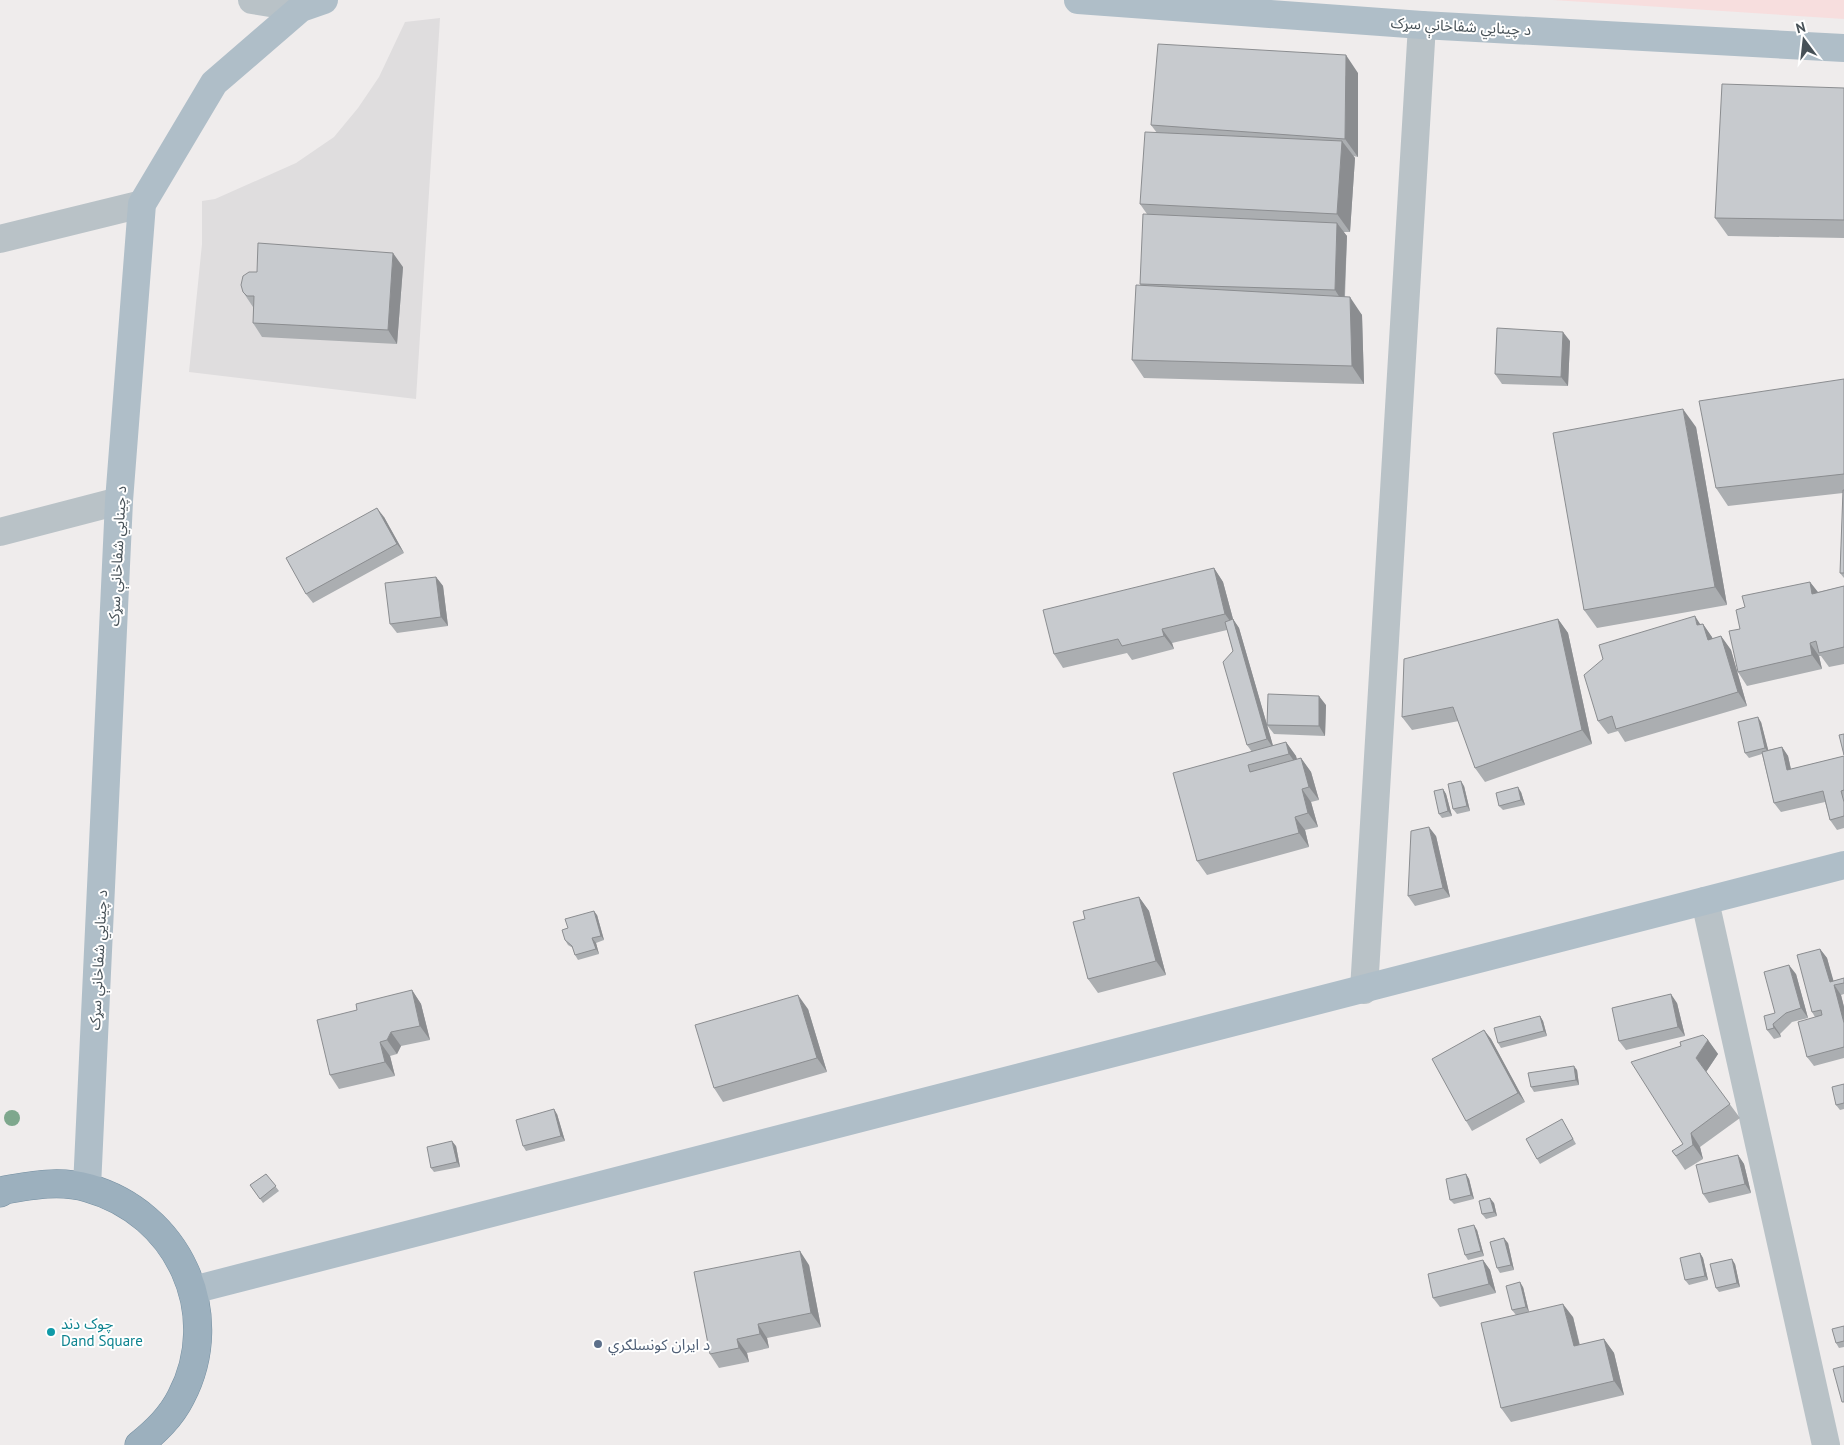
<svg xmlns="http://www.w3.org/2000/svg" width="1844" height="1445" font-family="'PT Sans','Noto Sans Arabic',sans-serif">
<rect width="100%" height="100%" fill="#efecec"/>
<!-- education -->
<path fill="#dfddde" d="M440,18L416,399L189,372L202,244V201L215,199L296,163L334,137L358,108L379,77L405,22Z"/>
<!-- medical -->
<path fill="#f7dede" d="M1553,0H1844V19Z"/>
<g fill="none" stroke-linecap="round" stroke-linejoin="round">
<defs>
<path id="trunk" d="M0,1193L5,1190C33,1185 61,1180 88,1188C178,1213 225,1313 181,1397C171,1417 156,1431 139,1445"/>
</defs>
<!-- trunk casing -->
<use href="#trunk" stroke="#758fa1" stroke-width="29"/>
<!-- minor -->
<path stroke="#b9c2c7" stroke-width="28" d="M252,0L301,8
M0,239L142,204
M0,532L119,501
M1705,901L1826,1445
M1364,990L1422,25"/>
<!-- primary -->
<path stroke="#afbec8" stroke-width="28" d="M1078,0L1422,25L1844,48
M87,1187L119,501L142,204L214,83L301,8L324,0
M193,1290L1844,865"/>
<!-- trunk -->
<use href="#trunk" stroke="#9cb0be" stroke-width="28"/>
</g>
<!-- trees -->
<circle fill="#7ea78d" cx="12" cy="1118" r="8"/>
<!-- wall -->
<path fill="#abaeb1" d="M1358,73V157L1353,156L1355,158L1350,232H1343L1347,236L1345,297L1362,315L1364,384L1144,378L1132,360L1141,286L1140,284L1147,214L1140,204L1157,133L1151,125Z
M1844,88V238L1728,236L1715,218Z
M403,267L397,344L262,337L253,323V307L243,292L257,272Z
M1570,341L1568,386L1502,384L1495,374Z
M1844,379V578L1840,573L1843,493L1728,506L1716,488Z
M1696,427L1727,605L1597,628L1584,610Z
M384,517L404,553L313,603L306,594Z
M1214,568L1223,582L1233,619L1239,628L1273,746L1286,742L1296,756L1297,760L1301,758L1311,772L1319,800L1311,802L1318,827L1305,830L1309,847L1207,875L1197,861L1252,752L1247,745L1233,651L1227,630L1172,643L1174,649L1132,660L1127,653L1063,668L1054,654Z
M436,577L443,586L448,626L397,633L390,624Z
M1810,582L1818,592L1844,586V664L1829,667L1821,656H1819L1822,669L1747,686L1738,672L1740,629L1745,607Z
M1558,619L1568,633L1592,744L1485,782L1475,768L1459,721L1412,730L1402,717Z
M1700,624H1703L1713,639L1721,636L1731,650L1747,706L1625,742L1618,731L1608,734L1598,721Z
M1326,705L1325,736L1274,734L1267,725Z
M1761,722L1768,750L1782,747L1788,756L1791,769L1844,756V828L1837,830L1830,820L1825,802L1781,812L1774,803L1762,754L1749,758L1745,753Z
M1464,786L1470,811L1457,814L1453,809Z
M1443,789L1446,794L1452,816L1442,818L1439,814Z
M1521,792L1525,805L1503,810L1499,806Z
M1436,836L1450,897L1415,906L1408,896Z
M1139,897L1149,911L1166,975L1098,993L1088,979L1085,919Z
M597,915L604,940L596,943L599,954L578,960L575,955L573,948L568,945L565,940L568,928Z
M1820,949L1827,958L1833,981L1844,978V994L1841,995L1844,1007V1058L1814,1066L1807,1057L1815,1017L1812,1012Z
M1796,974L1808,1018L1792,1022L1780,1034L1781,1037L1774,1039L1767,1030L1775,1013Z
M412,990L421,1004L430,1040L401,1046L397,1054L390,1056L395,1076L339,1089L330,1075L357,1010Z
M1677,1003L1685,1036L1626,1050L1619,1041Z
M808,1009L827,1072L723,1102L714,1088Z
M1540,1016L1543,1021L1547,1036L1501,1048L1498,1043Z
M1484,1030L1491,1039L1525,1102L1472,1131L1466,1121Z
M1708,1040L1718,1054L1706,1072L1740,1118L1700,1147L1703,1159L1685,1170L1672,1151L1683,1144Z
M1577,1070L1579,1085L1534,1092L1531,1087Z
M1844,1084V1109L1840,1110L1836,1105Z
M557,1114L565,1141L526,1151L523,1146Z
M1565,1124L1576,1144L1540,1164L1537,1159Z
M456,1146L460,1167L434,1172L431,1168Z
M1738,1155L1744,1164L1751,1193L1709,1203L1703,1194Z
M266,1174L279,1191L263,1203L250,1185Z
M1466,1174L1469,1179L1474,1199L1454,1204L1450,1200Z
M1494,1203L1497,1216L1486,1219L1482,1214Z
M1477,1230L1484,1256L1468,1260L1465,1255Z
M1508,1243L1514,1270L1500,1273L1497,1268Z
M1700,1253L1703,1258L1708,1280L1689,1285L1685,1280Z
M1483,1260L1490,1270L1496,1293L1440,1307L1433,1298Z
M1735,1264L1740,1287L1719,1292L1716,1288Z
M809,1265L821,1327L767,1338L769,1348L747,1353L749,1362L719,1368L710,1354Z
M1523,1287L1529,1312L1516,1315L1512,1310Z
M1573,1317L1580,1345L1604,1339L1614,1353L1624,1395L1511,1422L1501,1408Z
M1844,1326V1347L1839,1348L1836,1343Z"/>
<!-- shaded-wall -->
<path fill="#8b8d90" d="M1346,55L1358,73V157L1345,139Z
M1342,141L1355,158L1350,232L1337,214Z
M1337,223L1347,236L1344,304L1335,290Z
M393,253L403,267L397,344L388,330Z
M1350,297L1362,315L1364,384L1352,366Z
M1563,332L1570,341L1568,386L1561,377Z
M1683,409L1696,427L1727,605L1715,587Z
M377,508L384,517L404,553L397,544Z
M1214,568L1223,582L1233,619L1239,628L1274,749L1267,739L1235,628L1225,614Z
M436,577L443,586L448,626L441,617Z
M1810,582L1820,595L1812,594Z
M1695,616L1704,630L1703,624L1712,637L1717,654L1697,625Z
M1558,619L1568,633L1592,744L1582,730Z
M1162,629L1172,643L1174,649L1164,636Z
M1721,636L1731,650L1747,706L1738,692Z
M1810,643L1819,656L1822,669L1812,655Z
M1319,696L1326,705L1325,736L1319,726Z
M1758,717L1761,722L1769,753L1765,748Z
M1286,742L1296,756L1299,768L1289,754Z
M1782,747L1788,756L1793,779L1787,770Z
M1301,758L1311,772L1319,800L1309,787Z
M1461,781L1464,786L1470,811L1467,806Z
M1518,787L1521,792L1525,805L1521,800Z
M1302,789L1311,802L1318,827L1308,813Z
M1443,789L1446,794L1452,816L1448,811Z
M1295,817L1305,830L1309,847L1299,833Z
M1429,827L1436,836L1450,897L1443,888Z
M1139,897L1149,911L1166,975L1156,961Z
M594,911L597,915L604,940L601,936Z
M592,938L596,943L599,954L596,949Z
M1820,949L1827,958L1835,986L1841,995L1844,1007V1023L1830,982Z
M1789,965L1796,974L1808,1018L1801,1008Z
M412,990L421,1004L430,1040L420,1026Z
M1671,994L1677,1003L1685,1036L1678,1027Z
M798,995L808,1009L827,1072L817,1058Z
M1540,1016L1543,1021L1547,1036L1544,1031Z
M1773,1024L1780,1034L1781,1037L1774,1028Z
M1484,1030L1491,1039L1525,1102L1518,1093Z
M391,1032L401,1046L397,1054L387,1040Z
M1708,1040L1718,1054L1706,1072L1696,1058Z
M380,1042L390,1056L395,1076L385,1062Z
M1574,1066L1577,1070L1579,1085L1576,1080Z
M554,1109L557,1114L565,1141L561,1136Z
M1691,1133L1700,1147L1703,1159L1693,1145Z
M452,1141L456,1146L460,1167L457,1162Z
M1738,1155L1744,1164L1751,1193L1745,1184Z
M1466,1174L1469,1179L1474,1199L1471,1195Z
M1490,1198L1494,1203L1497,1216L1494,1212Z
M1474,1225L1477,1230L1484,1256L1481,1251Z
M1504,1238L1508,1243L1514,1270L1511,1265Z
M800,1251L809,1265L821,1327L811,1313Z
M1700,1253L1703,1258L1708,1280L1705,1276Z
M1732,1259L1735,1264L1740,1287L1737,1283Z
M1483,1260L1490,1270L1496,1293L1489,1284Z
M1520,1282L1523,1287L1529,1312L1526,1307Z
M1563,1304L1573,1317L1583,1360L1574,1346Z
M758,1324L767,1338L769,1348L760,1334Z
M737,1339L747,1353L749,1362L739,1348Z
M1604,1339L1614,1353L1624,1395L1614,1381Z"/>
<!-- building -->
<path fill="#c7cace" stroke="#8b8d90" d="M1158,44L1346,55L1345,139L1151,125Z
M1722,84L1844,88V220L1715,218Z
M1145,132L1342,141L1337,214L1140,204Z
M1143,214L1337,223L1335,290L1140,284Z
M258,243L393,253L388,330L253,323L254,296H247L243,292L241,285L243,276L249,272H257Z
M1136,285L1350,297L1352,366L1132,360Z
M1497,328L1563,332L1561,377L1495,374Z
M1844,379V474L1716,488L1699,401Z
M1683,409L1715,587L1584,610L1553,433Z
M1843,490H1844V573H1840Z
M377,508L397,544L306,594L286,558Z
M1214,568L1225,614L1162,629L1164,636L1122,646L1118,639L1054,654L1043,610Z
M436,577L441,617L390,624L385,583Z
M1810,582L1812,594L1844,586V647L1819,653L1816,641L1810,643L1812,655L1738,672L1729,631L1740,629L1736,610L1745,607L1742,596Z
M1695,616L1697,625L1703,624L1708,640L1721,636L1738,692L1616,729L1612,716L1598,721L1584,675L1603,659L1599,645Z
M1233,619L1267,739L1247,745L1223,662L1233,651L1225,622Z
M1558,619L1582,730L1475,768L1453,707L1402,717L1404,659Z
M1268,694L1319,696V726L1267,725Z
M1758,717L1765,748L1745,753L1738,722Z
M1844,734V755L1839,735Z
M1286,742L1289,754L1248,765L1250,772L1301,758L1309,787L1302,789L1308,813L1295,817L1299,833L1197,861L1173,773Z
M1782,747L1787,770L1844,756V790L1841,791L1844,802V816L1830,820L1823,791L1774,803L1762,752Z
M1461,781L1467,806L1453,809L1448,784Z
M1518,787L1521,800L1499,806L1496,793Z
M1443,789L1448,811L1439,814L1434,791Z
M1429,827L1443,888L1408,896L1411,831Z
M1139,897L1156,961L1088,979L1073,922L1085,919L1083,911Z
M594,911L601,936L592,938L596,949L575,955L572,946L565,940L562,930L568,928L565,919Z
M1820,949L1830,982L1844,978V983L1834,985L1844,1023V1047L1807,1057L1798,1022L1822,1015L1821,1010L1812,1012L1797,955Z
M1789,965L1801,1008L1786,1013L1773,1024L1774,1028L1767,1030L1764,1016L1775,1013L1764,972Z
M412,990L420,1026L391,1032L387,1040L380,1042L385,1062L330,1075L317,1020L357,1010L356,1004Z
M1671,994L1678,1027L1619,1041L1612,1008Z
M798,995L817,1058L714,1088L695,1025Z
M1540,1016L1544,1031L1498,1043L1494,1028Z
M1484,1030L1518,1093L1466,1121L1432,1059Z
M1703,1035L1708,1040L1696,1058L1730,1104L1691,1133L1693,1145L1676,1156L1672,1151L1683,1144L1631,1062L1681,1046L1680,1042Z
M1574,1066L1576,1080L1531,1087L1528,1073Z
M1844,1084V1103L1836,1105L1832,1087Z
M554,1109L561,1136L523,1146L516,1120Z
M1562,1119L1573,1139L1537,1159L1526,1139Z
M452,1141L457,1162L431,1168L427,1147Z
M1738,1155L1745,1184L1703,1194L1696,1165Z
M266,1174L276,1186L260,1199L250,1185Z
M1466,1174L1471,1195L1450,1200L1446,1179Z
M1490,1198L1494,1212L1482,1214L1479,1201Z
M1474,1225L1481,1251L1465,1255L1458,1229Z
M1504,1238L1511,1265L1497,1268L1490,1242Z
M800,1251L811,1313L758,1324L760,1334L737,1339L739,1348L710,1354L694,1272Z
M1700,1253L1705,1276L1685,1280L1680,1258Z
M1732,1259L1737,1283L1716,1288L1710,1264Z
M1483,1260L1489,1284L1433,1298L1428,1274Z
M1520,1282L1526,1307L1512,1310L1506,1286Z
M1563,1304L1574,1346L1604,1339L1614,1381L1501,1408L1481,1323Z
M1844,1326V1341L1836,1343L1832,1329Z
M1844,1366V1402H1842L1833,1369Z"/>
<!-- markers -->
<circle fill="#0f9aa8" stroke="#fff" stroke-width="2" cx="51" cy="1332" r="5"/>
<circle fill="#5c6f8a" stroke="#fff" stroke-width="2" cx="598" cy="1344" r="5"/>
<g text-anchor="middle" dominant-baseline="central" stroke-width="4" stroke-linejoin="round" paint-order="stroke">
<!-- street labels -->
<g font-size="15" fill="#475157" stroke="#fff">
<text transform="translate(1461 26) rotate(3)">د چينايي شفاخانې سړک</text>
<text transform="translate(117 556) rotate(-87)">د چينايي شفاخانې سړک</text>
<text transform="translate(98 960) rotate(-87)">د چينايي شفاخانې سړک</text>
</g>
<!-- culture labels -->
<g font-size="15" fill="#0d838f" stroke="#fff" text-anchor="start">
<text x="61" y="1323">چوک دند<tspan x="61" dy="17">Dand Square</tspan></text>
</g>
<!-- service labels -->
<g font-size="15" fill="#4e5e75" stroke="#fff" text-anchor="start">
<text x="608" y="1344">د ايران کونسلګري</text>
</g>
</g>
<!-- north arrow -->
<g transform="translate(1804 40) rotate(345)" stroke="#ffffff" stroke-width="4" paint-order="stroke">
<path d="M0-4L9 19L0 12L-9 19Z" fill="#475157"/>
<text y="-8" font-size="14" font-weight="bold" text-anchor="middle" fill="#475157">N</text>
</g>
</svg>
